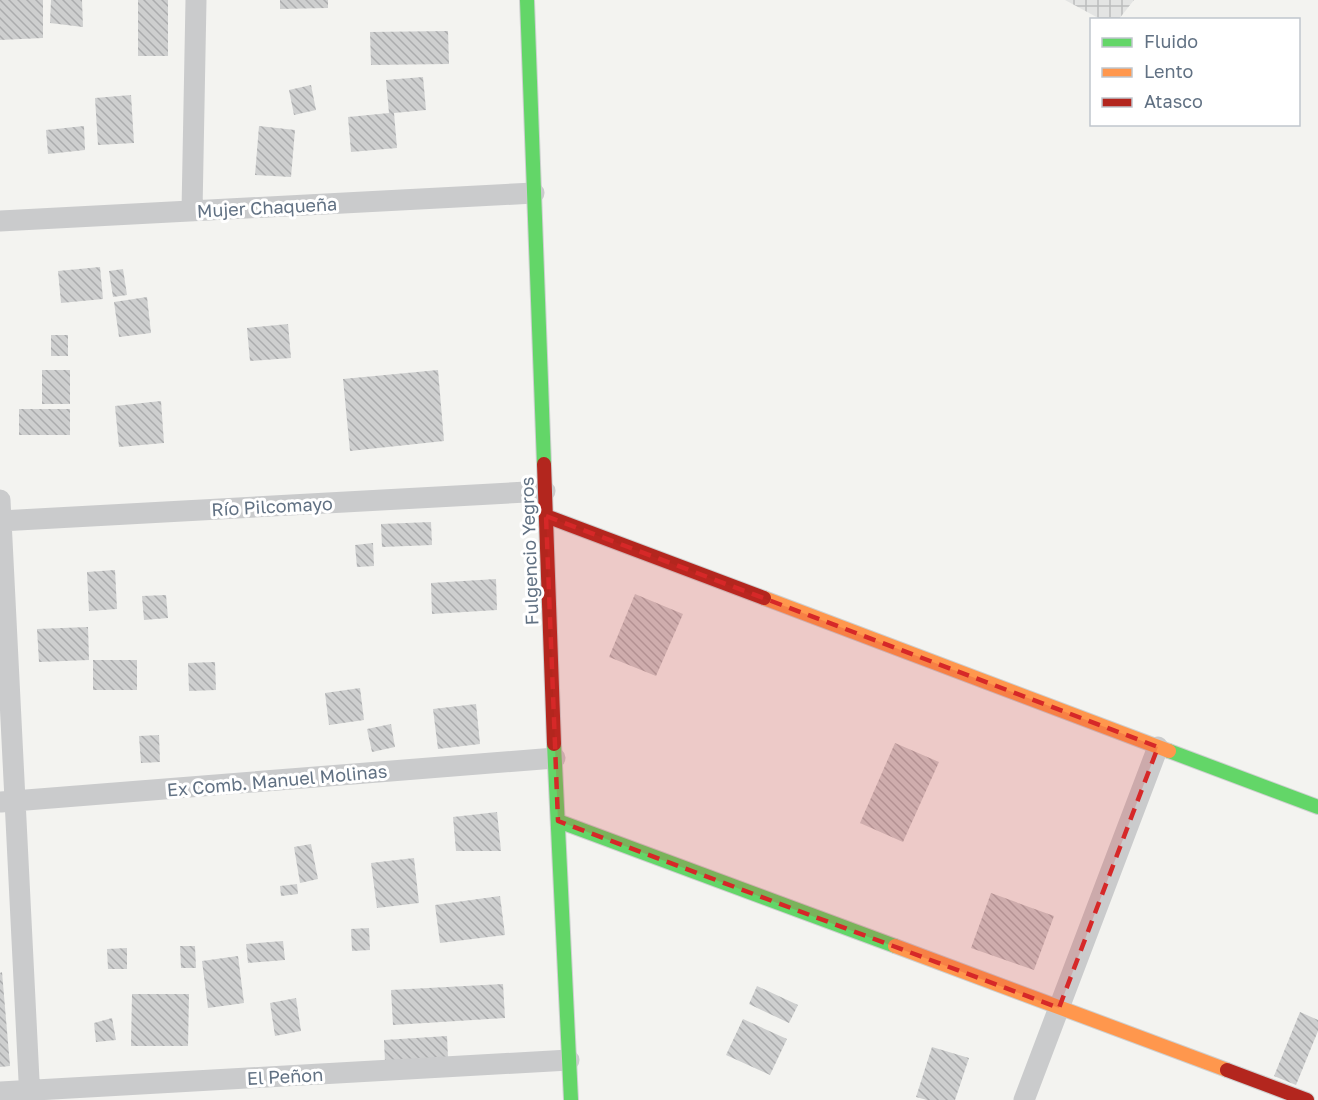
<svg xmlns="http://www.w3.org/2000/svg" width="1318" height="1100" font-family="'Golos Text',sans-serif">
<defs>
<pattern id="industrial-grid" width="8" height="8" patternUnits="userSpaceOnUse" patternTransform="scale(1.5)"><rect width="8" height="8" fill="#e3e4e3"/><path d="M0 4h8M4 0v8" fill="none" stroke="#bbbdbd"/></pattern>
<pattern id="building-back-hatch" width="6" height="6" patternUnits="userSpaceOnUse" patternTransform="scale(1.5)"><rect width="6" height="6" fill="#cecfcf"/><path d="M-1 5l2 2M0 0l6 6M5-1l2 2" fill="none" stroke="#abacad"/></pattern>
</defs>
<rect width="100%" height="100%" fill="#f3f3f0"/>
<!-- industrial -->
<path fill="url(#industrial-grid)" d="M1065,0H1134L1119,19L1102,20Z"/>
<!-- building -->
<path fill="url(#building-back-hatch)" d="M0,0H43V38L0,40Z
M51,0H82L83,27L50,23Z
M138,0H168V56H138Z
M280,0H328V8L280,9Z
M448,31L449,64L371,65L370,32Z
M423,77L426,110L394,113L397,148L351,152L348,117L389,113L386,80Z
M311,85L316,110L294,115L289,90Z
M131,95L134,143L98,145L95,98Z
M84,126L85,150L48,154L46,130Z
M259,126L295,130L291,177L255,175Z
M100,267L103,299L61,303L58,271Z
M123,269L127,295L113,297L109,271Z
M147,297L151,333L119,337L114,302Z
M288,324L291,358L250,361L247,328Z
M51,335H68V356H51Z
M42,370H70V404H42Z
M438,370L444,441L350,451L343,379Z
M161,401L164,443L119,447L115,406Z
M19,409H70V435H19Z
M431,522L432,545L382,547L381,524Z
M373,543L374,566L357,567L355,545Z
M115,570L117,609L89,611L87,572Z
M496,579L497,610L432,614L431,583Z
M635,594L683,614L656,676L609,657Z
M166,595L168,618L144,620L142,596Z
M88,627L89,660L39,662L37,629Z
M93,660H137V690H93Z
M215,662L216,690L189,691L188,663Z
M360,688L364,720L329,725L325,693Z
M476,704L480,744L438,749L433,709Z
M391,724L395,747L372,752L367,729Z
M159,735L160,762L141,763L139,736Z
M895,743L939,762L903,842L860,823Z
M497,812L501,851H456L453,817Z
M311,844L318,879L300,883L294,847Z
M414,858L419,903L377,908L371,863Z
M297,884L298,894L281,896L280,886Z
M991,893L1054,916L1034,970L971,948Z
M500,896L505,935L440,943L435,905Z
M369,928L370,950L352,951L351,929Z
M283,941L285,960L248,963L246,944Z
M180,946H195L196,968H181Z
M127,948V969H108L107,949Z
M238,956L244,1003L208,1008L202,961Z
M2,972L10,1066L0,1067V973Z
M503,984L505,1018L393,1025L391,990Z
M757,986L798,1005L789,1023L749,1004Z
M132,994H189L188,1046H131Z
M296,998L301,1031L275,1036L270,1003Z
M1300,1012L1318,1020V1031L1296,1085L1274,1076Z
M112,1018L116,1040L96,1042L94,1023Z
M743,1019L787,1039L770,1075L726,1055Z
M447,1036L448,1058L385,1062L384,1040Z
M932,1047L969,1058L955,1100H927L916,1097Z"/>
<g fill="none" stroke-linecap="round" stroke-linejoin="round">
<defs>
<path id="fast" d="M527,0L544,464
M554,744L571,1100
M1169,751L1318,807
M558,821L895,946"/>
<path id="slow" d="M764,598L1169,751
M895,946L1227,1070"/>
<path id="jam" d="M544,464L554,744
M546,516L764,598
M1227,1070L1307,1100"/>
</defs>
<!-- fast casing -->
<use href="#fast" stroke="#ced0d0" stroke-width="16"/>
<!-- slow casing -->
<use href="#slow" stroke="#ced0d0" stroke-width="16"/>
<!-- jam casing -->
<use href="#jam" stroke="#ced0d0" stroke-width="16"/>
<!-- street -->
<path stroke="#cacbcc" stroke-width="21" d="M192,211L196,0
M0,221L534,193
M0,500L30,1100
M0,521L545,491
M1,802L555,758
M0,1092L569,1060
M1024,1100L1158,747"/>
<!-- fast -->
<use href="#fast" stroke="#63d668" stroke-width="14"/>
<!-- slow -->
<use href="#slow" stroke="#ff974d" stroke-width="14"/>
<!-- jam -->
<use href="#jam" stroke="#b3261e" stroke-width="14"/>
</g>
<!-- marked area -->
<path fill="#d62828" fill-opacity="0.2" stroke="#d62828" stroke-width="4.5" stroke-dasharray="12 8" stroke-linejoin="round" d="M546,516L1158,747L1059,1008L558,821Z"/>
<g text-anchor="middle" dominant-baseline="central" stroke-width="6" stroke-linejoin="round" paint-order="stroke">
<!-- street labels -->
<g font-size="18" fill="#617183" stroke="#fff">
<text transform="translate(267 207) rotate(-3)">Mujer Chaqueña</text>
<text transform="translate(272 506) rotate(-3)">Río Pilcomayo</text>
<text transform="translate(529 551) rotate(-92)">Fulgencio Yegros</text>
<text transform="translate(277 780) rotate(-5)">Ex Comb. Manuel Molinas</text>
<text transform="translate(285 1076) rotate(-3)">El Peñon</text>
</g>
</g>
<!-- legend -->
<rect x="1090" y="18" width="210" height="108" fill="#ffffff" stroke="#c0c6cd" stroke-width="1.5"/>
<rect x="1102" y="38" width="30" height="9" fill="#63d668" stroke="#c0c6cd" stroke-width="1.5"/>
<text x="1144" y="48" font-size="18" fill="#617183">Fluido</text>
<rect x="1102" y="68" width="30" height="9" fill="#ff974d" stroke="#c0c6cd" stroke-width="1.5"/>
<text x="1144" y="78" font-size="18" fill="#617183">Lento</text>
<rect x="1102" y="98" width="30" height="9" fill="#b3261e" stroke="#c0c6cd" stroke-width="1.5"/>
<text x="1144" y="108" font-size="18" fill="#617183">Atasco</text>
</svg>
